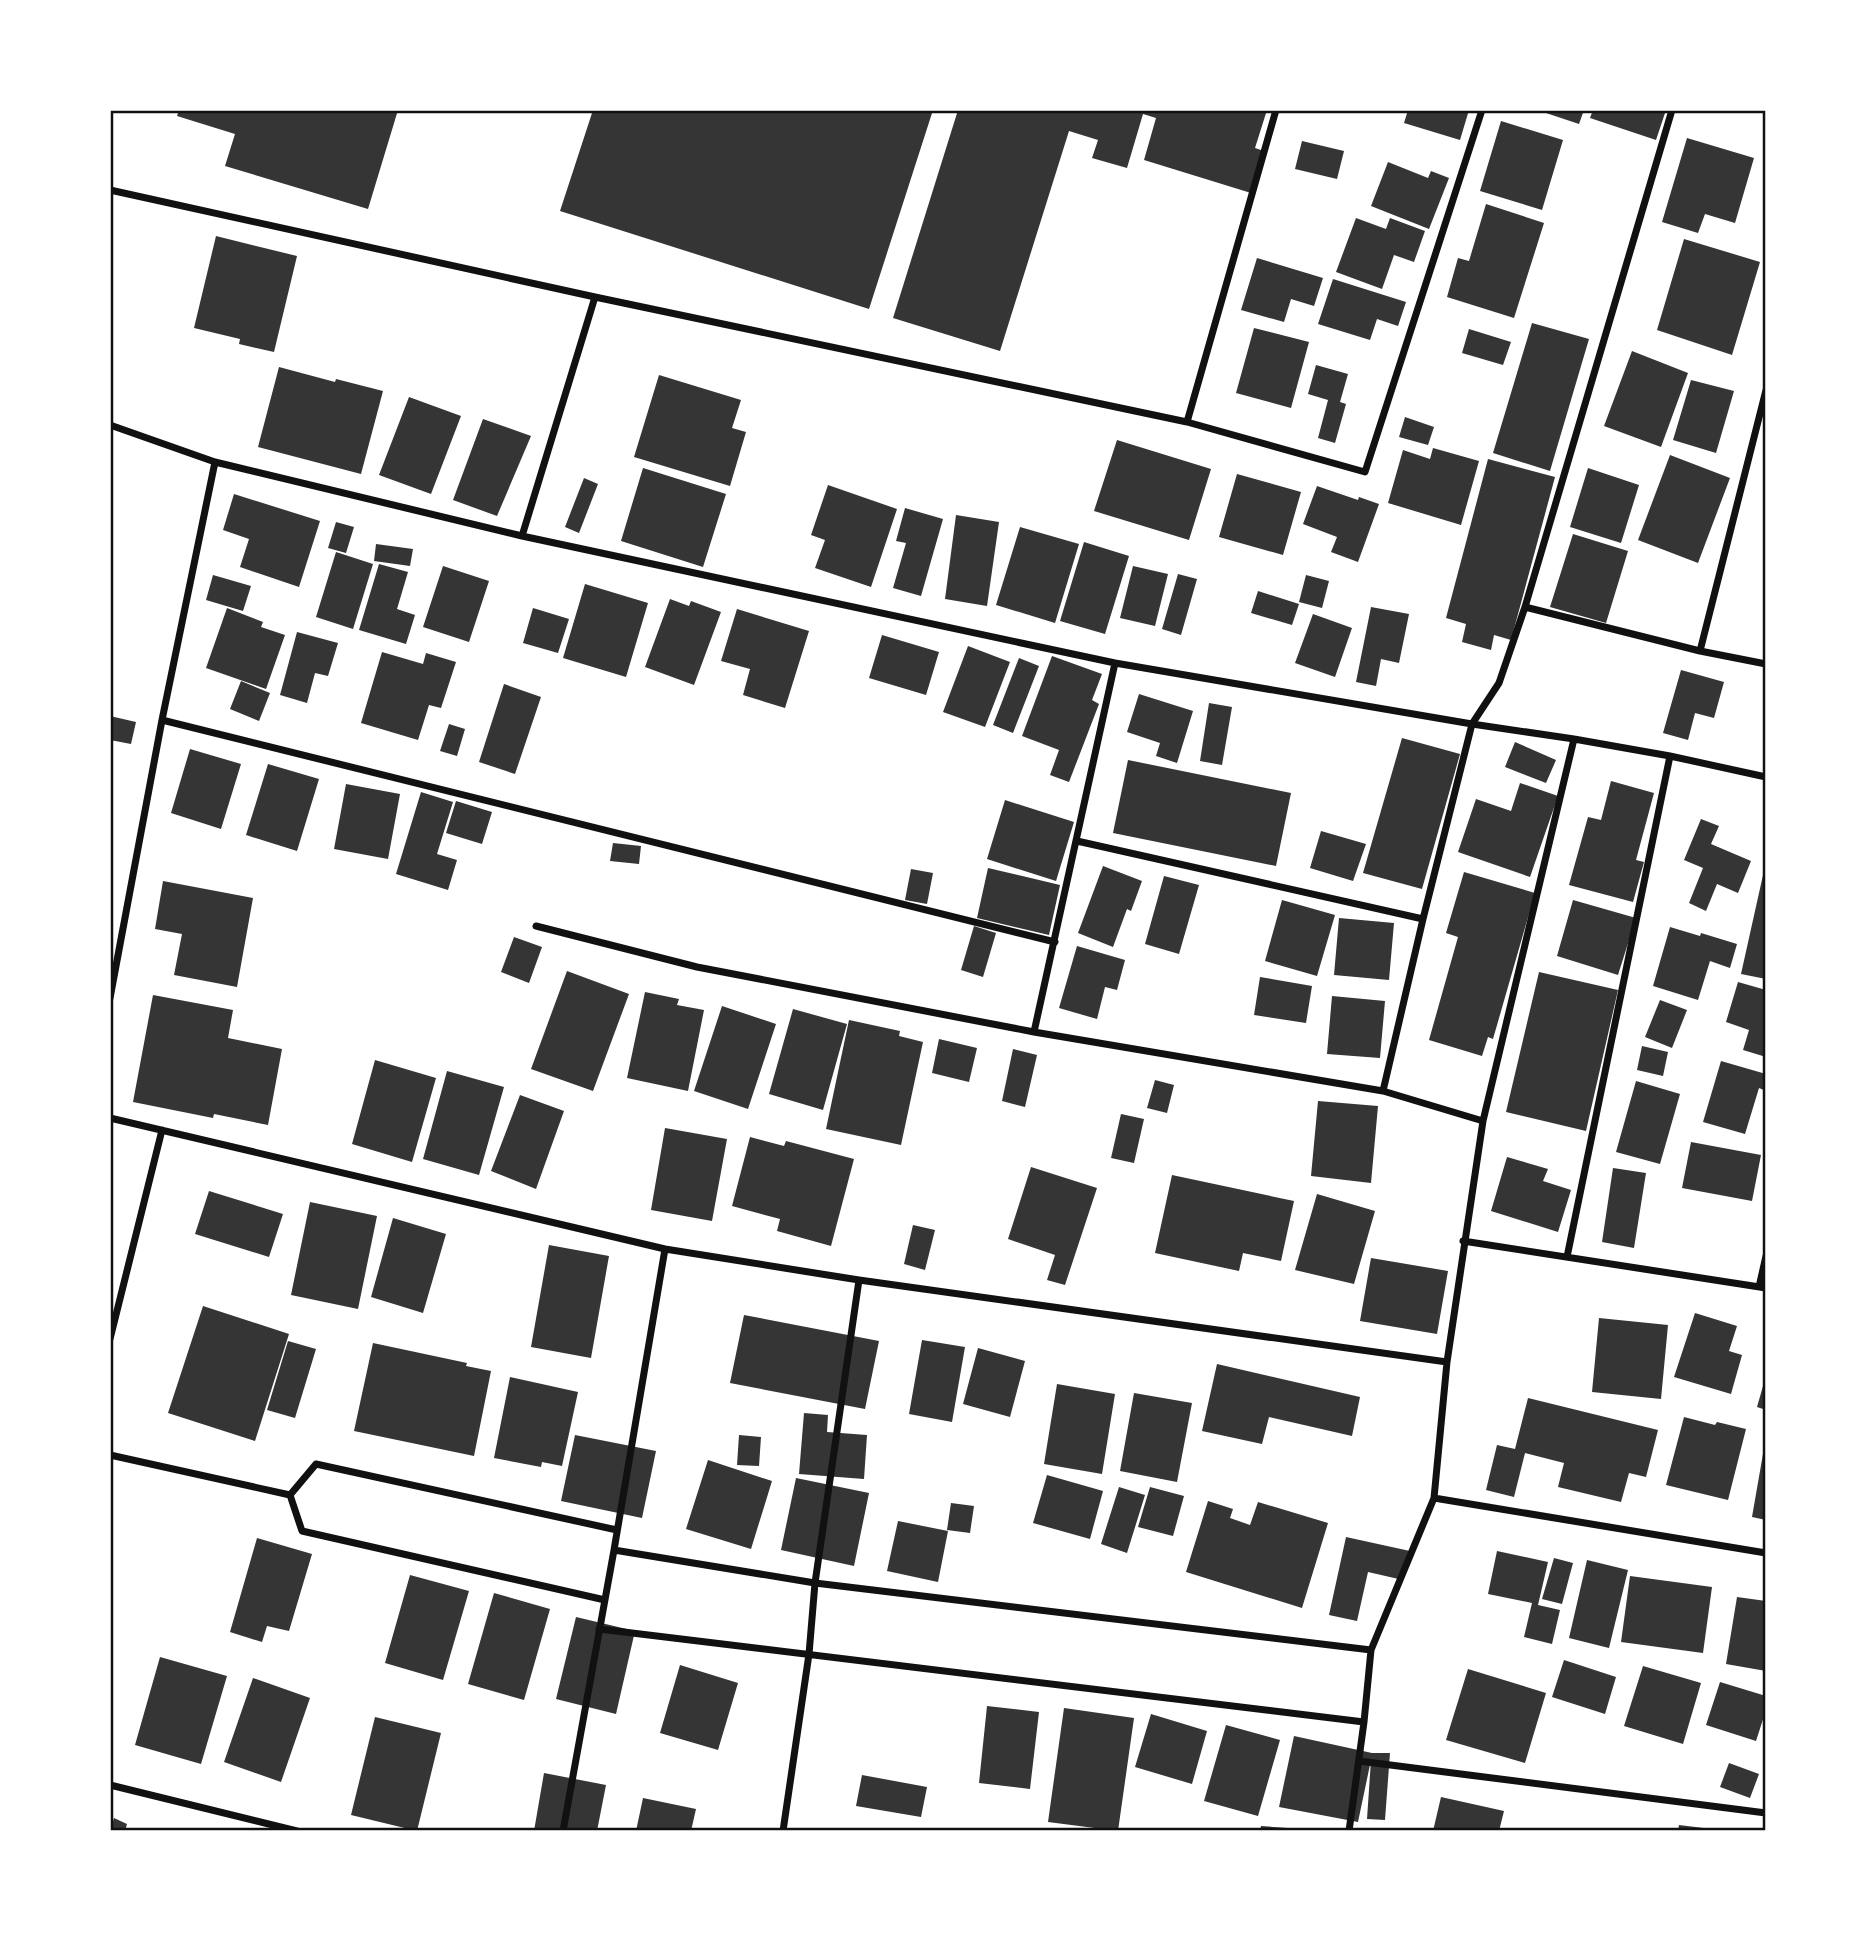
<svg xmlns="http://www.w3.org/2000/svg" width="1876" height="1941" font-family="'Varela Round',sans-serif">
<rect width="100%" height="100%" fill="#fff"/>
<!-- building -->
<path fill="#353535" d="M179,110H398L368,209L225,166L235,134L177,116Z
M593,110H933L869,309L560,211Z
M958,110H1267L1255,148L1264,151L1251,193L1144,160L1156,118L1143,114L1127,168L1092,158L1098,140L1069,131L1000,351L893,318Z
M1408,110H1469L1460,140L1404,123Z
M1537,110H1584L1579,124Z
M1593,110H1666L1656,140L1590,118Z
M1501,121L1563,140L1542,210L1480,191Z
M1687,138L1754,158L1735,223L1705,214L1698,233L1662,222Z
M1302,141L1344,151L1337,179L1295,169Z
M1388,162L1428,178L1431,171L1449,178L1429,229L1371,206Z
M1486,204L1544,223L1514,318L1447,297L1458,258L1469,261Z
M1356,218L1386,229L1390,218L1425,231L1414,262L1394,255L1382,289L1336,272Z
M216,236L297,256L274,352L239,344L240,339L194,328Z
M1684,239L1760,262L1732,355L1657,330Z
M1257,258L1323,278L1314,306L1291,299L1284,322L1241,310Z
M1333,279L1406,302L1398,326L1377,319L1370,340L1318,324Z
M1532,323L1589,339L1550,471L1493,453Z
M1254,328L1309,342L1291,408L1236,393Z
M1469,329L1511,342L1503,365L1462,353Z
M1632,351L1688,373L1661,447L1604,426Z
M1316,365L1348,374L1340,402L1346,404L1335,443L1318,438L1328,400L1308,394Z
M279,367L335,382L336,379L383,391L361,474L258,447Z
M659,375L741,400L732,428L746,432L730,486L634,457Z
M1691,380L1734,391L1716,453L1673,440Z
M409,397L461,416L431,494L379,475Z
M1405,417L1434,427L1428,445L1399,437Z
M483,419L531,436L497,516L453,500Z
M1117,440L1211,469L1189,540L1094,511Z
M1433,448L1479,461L1461,525L1388,503L1403,450L1430,459Z
M1670,455L1730,478L1698,563L1638,540Z
M1488,459L1555,477L1511,640L1494,635L1491,650L1462,642L1466,624L1446,618Z
M643,468L726,494L703,567L621,541Z
M1588,468L1639,485L1621,543L1570,527Z
M1237,474L1301,492L1283,555L1219,537Z
M584,478L598,484L579,533L565,527Z
M828,485L897,509L871,587L815,568L825,540L811,535Z
M1317,486L1358,500L1359,497L1379,504L1358,562L1331,552L1337,537L1303,524Z
M234,494L320,521L299,587L240,567L249,539L223,530Z
M905,508L943,519L921,596L893,588L906,543L896,541Z
M956,515L999,522L987,606L945,599Z
M336,522L354,527L346,553L328,548Z
M1020,527L1079,544L1055,623L996,605Z
M1573,534L1628,551L1606,623L1550,607Z
M1084,542L1129,556L1105,634L1060,621Z
M376,544L413,549L410,566L374,561Z
M336,552L373,564L353,629L316,617Z
M379,564L408,572L397,609L415,615L406,644L359,630Z
M443,566L489,581L469,642L423,627Z
M1133,566L1168,574L1155,626L1120,618Z
M1178,574L1197,579L1181,635L1162,629Z
M213,575L251,586L243,611L206,600Z
M1306,575L1329,581L1322,608L1299,602Z
M585,584L648,603L626,677L563,658Z
M1258,591L1299,604L1292,625L1251,613Z
M670,599L689,606L691,601L721,612L694,685L645,667Z
M1371,607L1409,614L1399,663L1381,659L1376,686L1356,682Z
M227,608L263,622L261,627L285,635L266,689L206,668Z
M533,608L569,619L558,653L523,643Z
M737,609L809,631L785,708L743,695L750,669L721,661Z
M1313,614L1352,628L1335,677L1295,663Z
M297,632L338,643L328,676L315,673L307,703L280,695Z
M882,635L939,652L926,695L869,678Z
M968,646L1010,662L985,727L943,712Z
M382,652L423,664L426,653L456,662L441,708L429,705L418,740L361,723Z
M1052,656L1102,674L1092,700L1099,704L1069,782L1050,775L1059,750L1022,736Z
M1019,658L1039,666L1013,733L993,725Z
M1681,670L1724,682L1714,718L1695,713L1688,740L1663,733Z
M241,681L270,693L259,721L230,709Z
M504,684L541,697L515,774L479,762Z
M1139,694L1193,711L1177,763L1156,756L1160,743L1127,732Z
M1209,703L1232,707L1222,765L1200,761Z
M110,716L136,722L131,744L110,740Z
M449,724L465,729L457,756L440,751Z
M1402,738L1460,754L1422,889L1363,873Z
M1515,742L1556,760L1546,783L1505,767Z
M190,749L241,764L221,829L171,813Z
M1128,760L1291,793L1276,866L1113,833Z
M268,764L319,779L297,851L246,835Z
M1611,781L1654,793L1636,860L1644,862L1633,902L1569,885L1588,817L1601,820Z
M1520,783L1558,796L1530,877L1458,852L1476,799L1511,811Z
M346,784L400,794L388,859L334,849Z
M421,792L453,802L437,854L457,860L448,890L396,874Z
M1005,800L1074,822L1056,881L987,859Z
M456,801L492,812L482,844L446,833Z
M1701,819L1719,826L1711,844L1751,861L1738,893L1717,884L1706,911L1689,903L1703,868L1684,860Z
M1321,831L1366,844L1353,881L1310,868Z
M613,843L641,846L639,864L610,861Z
M1103,866L1142,881L1131,911L1127,909L1113,947L1078,933Z
M1765,866H1766V979L1741,974Z
M988,868L1060,885L1049,935L977,918Z
M911,869L933,873L927,904L905,900Z
M1464,872L1535,893L1493,1039L1488,1037L1482,1056L1429,1040L1458,937L1446,933Z
M1164,876L1199,885L1179,954L1145,944Z
M163,881L253,898L237,987L174,975L182,934L155,929Z
M1282,900L1335,915L1317,976L1265,961Z
M1573,900L1636,918L1618,975L1557,956Z
M1339,918L1394,923L1389,980L1334,975Z
M974,926L996,933L983,977L961,970Z
M1670,927L1700,936L1701,933L1737,944L1730,968L1710,961L1698,1000L1653,986Z
M514,937L542,947L529,983L501,972Z
M1077,946L1125,960L1117,990L1105,987L1097,1019L1059,1008Z
M567,971L629,994L593,1091L531,1069Z
M1539,972L1618,990L1586,1131L1506,1112Z
M1260,977L1312,986L1306,1023L1254,1015Z
M1738,982L1766,990V1057L1743,1050L1749,1030L1726,1022Z
M645,992L679,999L677,1005L704,1010L688,1091L627,1078Z
M153,995L233,1010L228,1038L282,1049L268,1125L214,1114L213,1118L133,1102Z
M1332,996L1385,1001L1380,1058L1327,1054Z
M1660,1000L1687,1010L1672,1048L1645,1037Z
M722,1006L776,1024L748,1109L694,1091Z
M793,1009L847,1024L823,1110L769,1094Z
M849,1020L900,1031L899,1036L923,1042L901,1145L826,1129Z
M939,1039L977,1048L969,1082L932,1073Z
M1642,1046L1668,1052L1663,1076L1637,1070Z
M1013,1049L1037,1055L1025,1107L1002,1101Z
M375,1060L436,1078L412,1162L352,1144Z
M1721,1061L1766,1074V1091L1759,1088L1745,1134L1703,1122Z
M447,1071L504,1087L479,1175L423,1159Z
M1155,1080L1174,1085L1167,1113L1147,1108Z
M1636,1081L1680,1094L1660,1164L1616,1152Z
M520,1095L564,1111L536,1189L491,1171Z
M1318,1101L1378,1106L1371,1183L1311,1176Z
M1121,1114L1144,1119L1134,1163L1111,1158Z
M665,1128L727,1139L712,1221L651,1210Z
M750,1137L784,1146L786,1141L854,1159L831,1246L777,1231L780,1219L732,1206Z
M1691,1142L1761,1155L1752,1201L1682,1188Z
M1507,1157L1548,1169L1543,1181L1571,1190L1558,1232L1491,1211Z
M1031,1167L1097,1188L1065,1285L1047,1280L1055,1255L1008,1239Z
M1613,1168L1646,1173L1634,1248L1602,1242Z
M1172,1175L1294,1201L1281,1261L1243,1253L1239,1271L1155,1253Z
M209,1191L283,1214L269,1257L195,1234Z
M1317,1194L1375,1211L1354,1284L1295,1270Z
M310,1202L377,1216L358,1309L291,1295Z
M393,1218L446,1234L423,1313L371,1297Z
M913,1225L935,1230L925,1270L904,1264Z
M549,1245L609,1256L591,1358L531,1347Z
M1371,1258L1448,1271L1437,1334L1360,1321Z
M203,1306L289,1334L255,1441L168,1413Z
M1695,1313L1737,1326L1729,1351L1742,1355L1731,1394L1674,1377Z
M744,1315L879,1341L865,1409L730,1383Z
M1599,1318L1668,1325L1661,1399L1592,1392Z
M922,1340L965,1347L952,1422L909,1414Z
M288,1341L316,1349L295,1418L267,1410Z
M373,1343L467,1363L466,1366L491,1371L474,1456L354,1431Z
M978,1348L1025,1361L1010,1417L963,1404Z
M1217,1364L1360,1397L1352,1436L1269,1417L1262,1444L1202,1431Z
M510,1377L578,1392L562,1466L542,1462L541,1467L494,1458Z
M1765,1379H1766V1410L1757,1407Z
M1057,1384L1115,1394L1102,1474L1044,1464Z
M1134,1393L1192,1403L1177,1482L1120,1471Z
M1528,1398L1658,1430L1646,1477L1629,1473L1621,1502L1558,1487L1564,1463L1525,1453L1514,1497L1486,1490L1497,1445L1515,1449Z
M804,1413L828,1415L827,1432L867,1435L864,1479L799,1474Z
M1684,1417L1715,1425L1717,1422L1746,1429L1728,1500L1666,1485Z
M575,1435L656,1451L642,1518L561,1501Z
M739,1435L761,1437L759,1466L737,1465Z
M1764,1448H1766V1520L1752,1517Z
M708,1460L772,1481L751,1549L686,1529Z
M1047,1475L1103,1491L1090,1539L1033,1523Z
M796,1478L869,1493L854,1566L781,1550Z
M1119,1487L1145,1495L1127,1553L1101,1544Z
M1150,1487L1184,1496L1173,1536L1138,1527Z
M1208,1501L1233,1509L1230,1518L1250,1525L1258,1502L1328,1523L1302,1608L1186,1572Z
M951,1503L974,1506L970,1533L947,1530Z
M898,1521L948,1531L938,1582L887,1571Z
M1346,1537L1410,1551L1403,1580L1368,1572L1357,1621L1329,1615Z
M257,1538L312,1554L289,1631L267,1626L262,1642L230,1632Z
M1497,1551L1548,1562L1538,1605L1560,1610L1552,1644L1524,1637L1532,1603L1488,1594Z
M1554,1558L1573,1563L1562,1604L1542,1599Z
M1587,1560L1628,1570L1609,1648L1569,1638Z
M410,1575L469,1591L443,1680L385,1663Z
M1630,1576L1712,1587L1703,1653L1621,1642Z
M494,1593L550,1609L524,1700L468,1684Z
M1737,1597L1766,1601V1671L1726,1664Z
M576,1617L635,1631L616,1714L556,1699Z
M160,1657L227,1676L201,1764L135,1745Z
M1564,1660L1616,1677L1605,1714L1552,1697Z
M680,1665L738,1683L718,1750L660,1733Z
M1643,1666L1701,1683L1683,1744L1624,1726Z
M1468,1669L1546,1693L1525,1763L1446,1740Z
M253,1678L310,1698L281,1782L224,1762Z
M1720,1682L1766,1696V1710L1756,1741L1706,1725Z
M987,1706L1039,1712L1030,1789L979,1783Z
M1064,1708L1134,1718L1118,1831L1048,1822Z
M1151,1714L1207,1731L1192,1784L1135,1767Z
M375,1717L441,1733L417,1831L351,1815Z
M1226,1725L1280,1740L1258,1816L1204,1801Z
M1294,1736L1372,1753H1390L1385,1820L1367,1819L1371,1760L1358,1822L1279,1807Z
M1729,1763L1759,1774L1750,1798L1720,1787Z
M544,1773L606,1785L597,1831H534Z
M862,1775L927,1787L921,1817L856,1806Z
M1441,1797L1504,1811L1499,1831H1433Z
M643,1798L696,1809L691,1831H636Z
M114,1818L127,1824L125,1831H110Z
M1679,1825L1712,1829V1831H1678Z
M1261,1826L1302,1829V1831H1260Z"/>
<g fill="none" stroke-linecap="round" stroke-linejoin="round">
<!-- minor -->
<path stroke="#111" stroke-width="7" d="M1276,110L1187,422L1365,472L1482,110
M1672,110L1525,607L1700,651L1766,390
M110,190L595,297L1187,422
M110,425L215,462L522,536L1115,663L1472,724L1574,739L1670,756L1766,777
M522,536L595,297
M1700,651L1766,664
M162,720L1055,942
M1077,841L1423,919
M536,926L697,967L1034,1032L1115,663
M110,998L162,720L215,462
M1034,1032L1383,1091L1483,1121
M1383,1091L1423,919L1472,724L1499,683L1525,607
M110,1118L665,1249L859,1280L1447,1362
M1463,1241L1766,1288
M1567,1257L1670,756
M1759,1287L1766,1256
M110,1339L162,1130
M110,1455L290,1495L302,1531L605,1600
M290,1495L316,1464L617,1530
M1434,1498L1766,1553
M614,1550L815,1583L1371,1650
M599,1629L1364,1722
M1359,1761L1766,1813
M110,1785L297,1831
M563,1831L614,1550L665,1249
M783,1831L809,1654L815,1583L859,1280
M1349,1831L1364,1722L1371,1650L1434,1498L1447,1362L1483,1121L1574,739"/>
</g>
<!-- border -->
<rect width="1876" height="1941" fill="none" stroke="#ffffff" stroke-width="224"/>
<rect x="112" y="112" width="1652" height="1717" fill="none" stroke="#111" stroke-width="2.5"/>
</svg>
